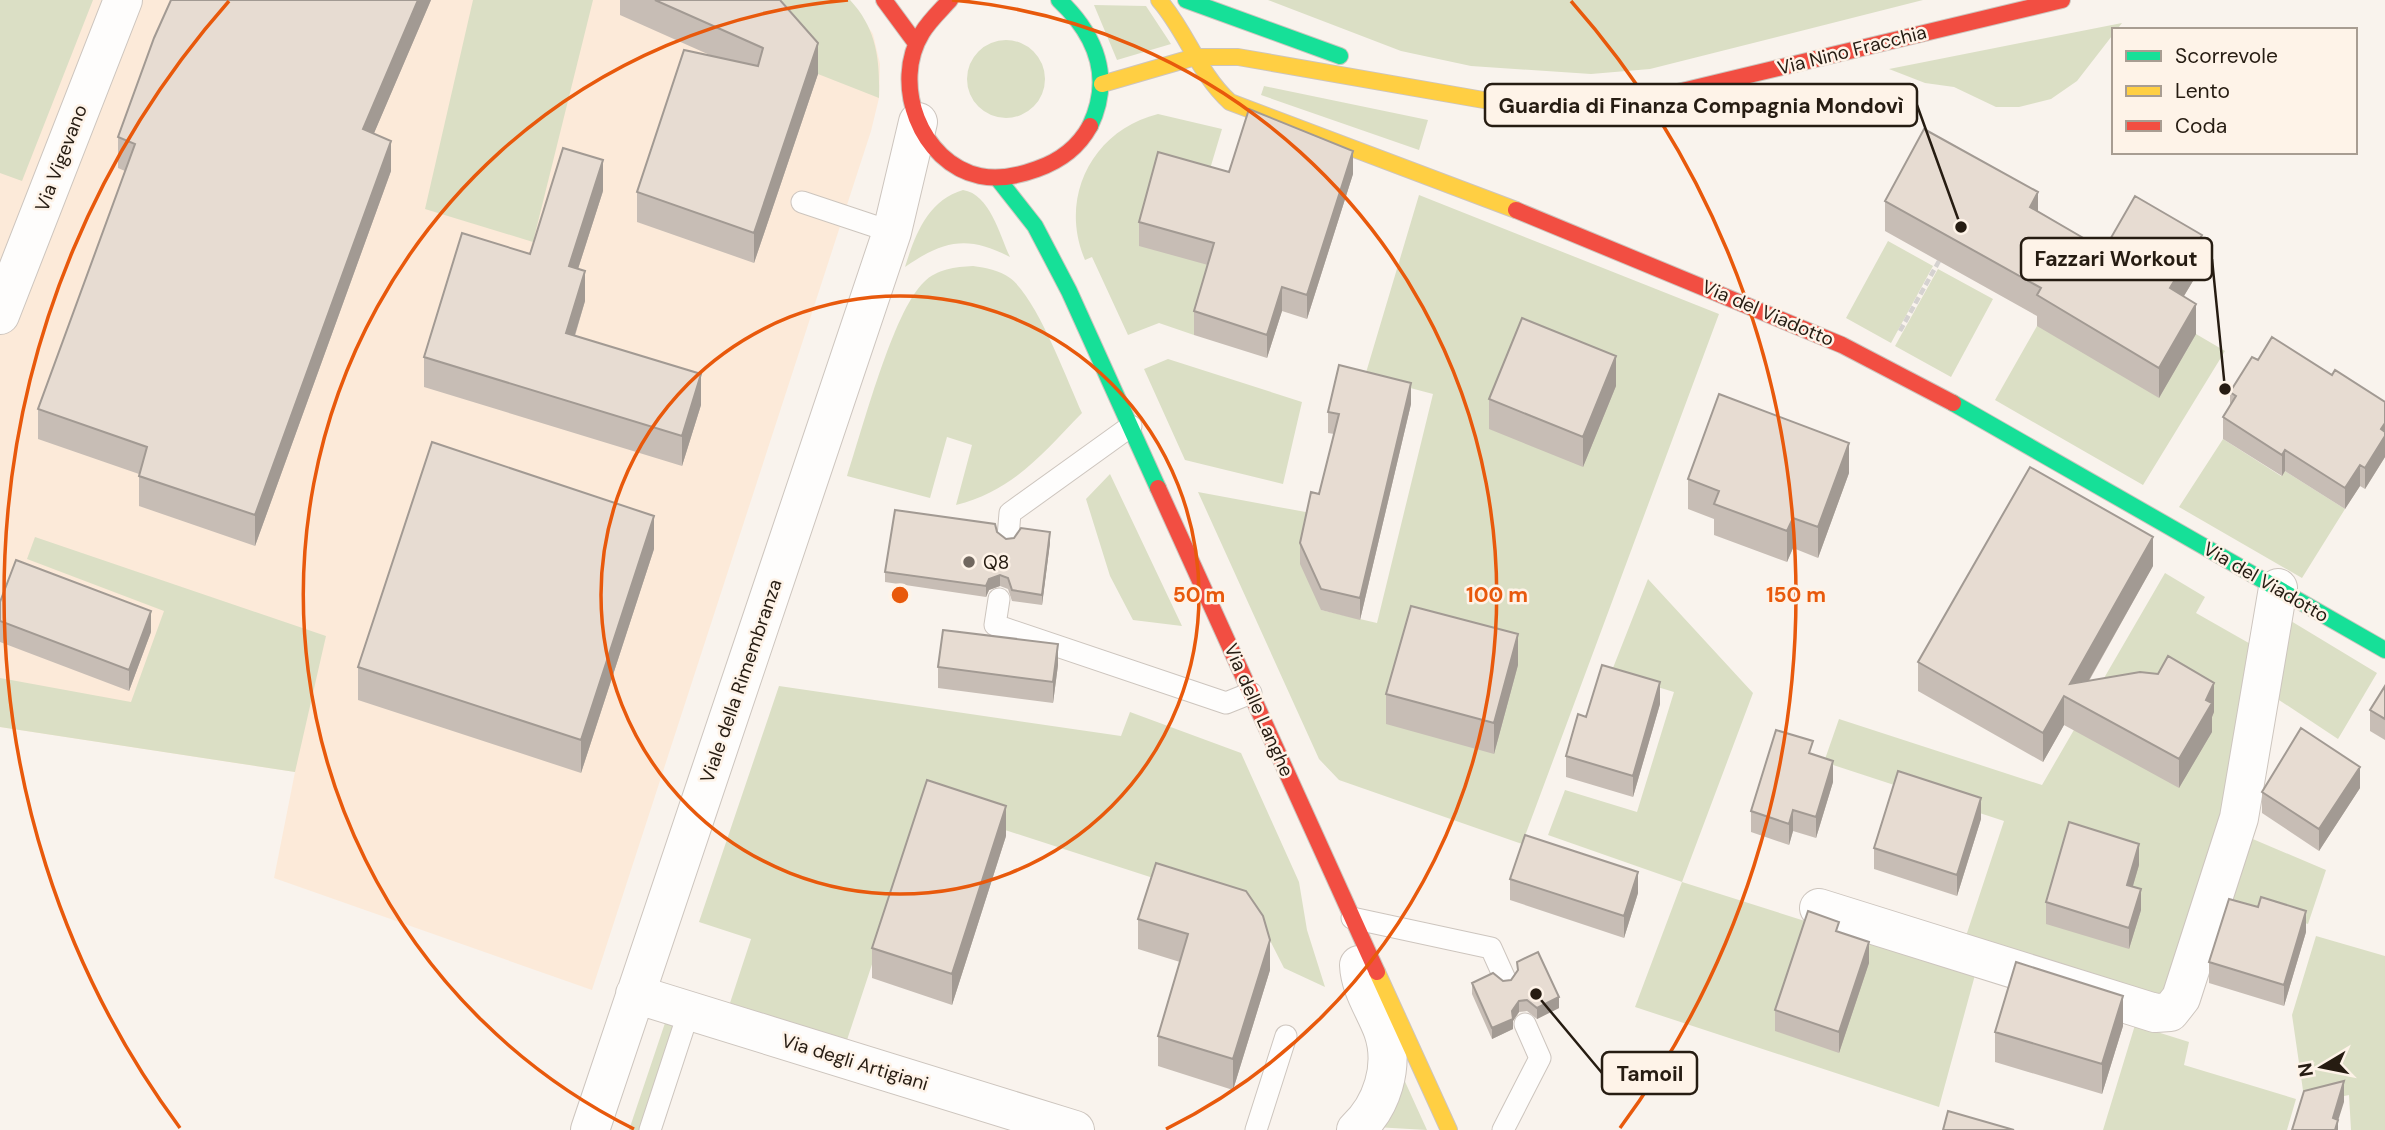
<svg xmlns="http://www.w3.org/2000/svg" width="2385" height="1130" font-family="'DM Sans',sans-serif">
<rect width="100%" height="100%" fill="#f9f3ed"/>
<!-- built -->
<path fill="#fcead9" d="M0,0H850L873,34L880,64L879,98L871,131L592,990L274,878L295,772L0,727Z"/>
<!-- green -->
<path fill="#dbdfc5" d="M0,0H93L22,181L0,173Z
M473,0H593L533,242L425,209Z
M776,0H850C877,29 880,60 879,98L818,74L769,17Z
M1268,0H1923L1650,69L1591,74L1471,66L1401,51Z
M1094,5L1146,6L1171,44L1117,60Z
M2122,23L2077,81L2051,99L2019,107H1996L1954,87L1925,83L1889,69Z
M967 79a39 39 0 1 1 78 0a39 39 0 1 1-78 0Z
M1264,86L1428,120L1419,150L1261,95Z
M1158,114L1222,129L1204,189L1215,266L1194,335L1159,323L1128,335L1092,257L1085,260C1058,197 1093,130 1158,114Z
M963,190C990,194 1000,236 1010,257C968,235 944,240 905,267C915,235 928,200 963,190Z
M1419,195L1719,314L1522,844L1339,780L1319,759L1198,492L1311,513L1321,610L1377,623L1433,394L1365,376Z
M1888,241L1933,266L1891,343L1846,318Z
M973,266C986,268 999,270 1010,278C1037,298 1067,380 1082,413C1042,454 1014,490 956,505L972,445L947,437L930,498L847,476C862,431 893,311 924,282C937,269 955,267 973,266Z
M1938,269L1993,299L1951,377L1895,346Z
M2037,326L2196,334L2225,351L2143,485L1995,400Z
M1168,359L1302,402L1283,484L1185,460L1144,369Z
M2223,439L2281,476L2285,471L2345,509L2302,578L2179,507Z
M1110,474L1182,626L1133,620L1110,576L1086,499Z
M35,537L326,636L295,772L0,727V678L131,702L164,611L27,559Z
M2165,573L2205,597L2196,613L2254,646L2228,813L2168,998L1966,936L2004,821L1824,762L1839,719L2042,785Z
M1648,579L1753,693L1682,882L1975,975L1939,1107L1635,1007L1682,882L1548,835L1565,790L1637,812L1674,692L1611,673Z
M2286,618L2377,673L2338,739L2273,696Z
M779,686L1121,736L1130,712L1241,753L1299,882L1307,930L1325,987L1284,968L1255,911L925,804L847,1040L730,1003L751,939L699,922Z
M2248,837L2326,870L2308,924L2227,899Z
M2316,936L2385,956V1130H2351L2349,1095L2305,1104L2292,1015Z
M665,1023L678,1027L644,1130H629Z
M2135,1025L2189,1042L2184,1065L2296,1099L2287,1130H2103Z
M1402,1075L1427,1130L1375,1127Z"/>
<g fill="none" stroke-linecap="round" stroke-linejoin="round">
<defs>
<path id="lane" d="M802,202L892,232
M1008,537L1010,513L1131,426
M999,599L995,625L1226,703L1251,693
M1352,918L1491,948L1505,979
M650,1130L689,1011
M1256,1130L1286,1036
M1503,1130L1540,1058L1525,1024"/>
<path id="street" d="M0,315L123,0
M1819,908L2155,1013L2170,1012L2181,998L2239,818L2278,588
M635,994L1075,1130
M590,1130L892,232L918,122
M1356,1130C1382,1106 1395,1066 1383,1031C1375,1009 1360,989 1359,965"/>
<path id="fast" d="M1059,0C1096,35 1113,78 1090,126
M1186,0L1340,56
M998,179L1035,226L1069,291L1158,488
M1953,403L2385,650"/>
<path id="slow" d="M1159,0C1187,32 1198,73 1230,102L1516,210
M1102,84L1195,57H1238L1495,102L1604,104L1657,97
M1377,972L1449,1130"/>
<path id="jam" d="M884,0L915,42
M950,0C941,10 929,21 922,33C891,83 920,163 980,176C1000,180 1018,176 1037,169C1060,161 1078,148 1090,126
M1657,97L2062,0
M1516,210L1842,345L1953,403
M1158,488L1377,972"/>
</defs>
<!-- lane casing -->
<use href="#lane" stroke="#cdc5be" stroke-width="23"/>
<!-- street casing -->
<use href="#street" stroke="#cdc5be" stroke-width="40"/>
<!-- fast casing -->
<use href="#fast" stroke="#cdc5be" stroke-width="18"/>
<!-- slow casing -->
<use href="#slow" stroke="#cdc5be" stroke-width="18"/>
<!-- jam casing -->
<use href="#jam" stroke="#cdc5be" stroke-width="18"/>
<!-- path -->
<path stroke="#d5d2d0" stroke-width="4.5" stroke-dasharray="7 3.5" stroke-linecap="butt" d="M1900,331L1939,261"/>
<!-- lane -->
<use href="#lane" stroke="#fefdfc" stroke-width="21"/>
<!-- street -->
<use href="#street" stroke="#fefdfc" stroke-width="38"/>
<!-- fast -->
<use href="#fast" stroke="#16e098" stroke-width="16"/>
<!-- slow -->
<use href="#slow" stroke="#ffcf43" stroke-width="16"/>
<!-- jam -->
<use href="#jam" stroke="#f24e42" stroke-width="16"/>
</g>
<!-- wall -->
<path fill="#c7bdb5" d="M171,0H431L374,133L391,171L255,546L139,506V474L38,439V409L125,171L118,168V137Z
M620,0H780L818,74L754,263L637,222V192L712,56L620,15Z
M1229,172L1353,174L1307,319L1282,311L1267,358L1194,335V311L1208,265L1139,246V222Z
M603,191L578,269L585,301L575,336L701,405L682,466L424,387V357L530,254Z
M1885,201L2038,211L2104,250L2202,266L2184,296L2196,334L2159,398L2037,326V316L1885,231Z
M2258,360L2332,375L2385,402V457L2365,489L2360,486L2345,509L2285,471L2282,476L2223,439V417L2230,405V392Z
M1616,386L1583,467L1489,429V399Z
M1411,404L1360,620L1321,610L1300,564V543L1319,494L1334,434L1328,433V412Z
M1849,473L1818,558L1793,548L1787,562L1714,535V519L1688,509V479Z
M997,532L1006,539L1050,543L1042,605L1012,601L1008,589L1000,586L989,590L986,597L885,582V572Z
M654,549L581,773L358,700V667Z
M2153,566L2089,681L2214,712L2212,717V732L2179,788L2064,725L2043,762L1918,691V662Z
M0,602L151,632L129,691L0,642Z
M1058,665L1053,703L938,688V667Z
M1518,665L1494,754L1386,724V694Z
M2385,686V740L2370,731V710Z
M1660,704L1633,797L1566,777V756L1586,717Z
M1813,754L1833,782L1816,838L1793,831L1789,845L1751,832V811Z
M2360,788L2319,851L2262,813V792Z
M1981,819L1957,896L1874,869V848Z
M1006,836L952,1005L872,978V948Z
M1156,863L1270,970L1233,1090L1158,1066V1036L1180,962L1138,949V919Z
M2139,865L2133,886L2141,910L2129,949L2046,924V902Z
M1510,879L1638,893L1624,938L1510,900Z
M2258,907L2306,932L2284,1006L2209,983V962Z
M1839,932L1869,963L1839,1053L1775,1031V1010Z
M1517,962L1559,1008L1537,1019L1527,1011L1519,1012L1513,1021V1029L1492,1039L1472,994V983L1511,980L1517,972Z
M2123,1026L2102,1094L1995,1062V1032Z"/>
<!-- shaded-wall -->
<path fill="#a29a93" d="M418,0H431L363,159V129Z
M818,43V74L754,263V233Z
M391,141V171L255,546V515Z
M1353,151V174L1307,319V295Z
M603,160V191L569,297V266Z
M2038,192V223L2030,207Z
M2202,235V266L2170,319V288Z
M585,271V301L566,364V333Z
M1282,287V311L1267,358V335Z
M2196,304V334L2159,398V368Z
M1616,356V386L1583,467V437Z
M701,374V405L682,466V436Z
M1411,383V404L1360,620V598Z
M2385,423V457L2365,489V468L2381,429Z
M1849,443V473L1818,558V527Z
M2285,450V471L2282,476V455Z
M2360,465V486L2345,509V488Z
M654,516V549L581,773V740Z
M1793,518V548L1787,562V531Z
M1050,532V543L1042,605V595Z
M2153,537V566L2076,703L2070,684Z
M1000,575V586L989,590L986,597V586L989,579Z
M151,611V632L129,691V670Z
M1518,634V665L1494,754V723Z
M1058,644V665L1053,703V682Z
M1660,682V704L1633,797V776Z
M2214,683V712L2212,717V732L2179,788V759Z
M2064,696V725L2043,762V733Z
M1833,761V782L1816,838V817Z
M2360,767V788L2319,851V829Z
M1981,798V819L1957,896V875Z
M1006,806V836L952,1005V974Z
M1793,810V831L1789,845V824Z
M2139,844V865L2127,906V885Z
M1638,872V893L1624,938V916Z
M2141,889V910L2129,949V928Z
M2306,911V932L2284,1006V985Z
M1270,940V970L1233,1090V1059Z
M1869,942V963L1839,1053V1032Z
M2123,996V1026L2102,1094V1064Z
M1559,997V1008L1537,1019V1008Z
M1519,1001V1012L1513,1021V1029L1492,1039V1028L1512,1011Z
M2344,1081V1102L2338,1121V1130H2333V1118Z"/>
<!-- building -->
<path fill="#e7dcd2" stroke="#a29a93" stroke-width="2" d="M171,0H418L363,129L391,141L255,515L139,476L147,447L38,409L135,144L118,137L154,38Z
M655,0H780L818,43L754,233L637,192L684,50L758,66L763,48Z
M1249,109L1353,151L1307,295L1282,287L1267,335L1194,311L1214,243L1139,222L1158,152L1229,172Z
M1924,129L2038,192L2030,207L2104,250L2135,196L2202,235L2170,288L2196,304L2159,368L2037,295L2041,288L1885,201Z
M563,148L603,160L569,266L585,271L566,333L701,374L682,436L424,357L462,233L530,254Z
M1522,318L1616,356L1583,437L1489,399Z
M2272,337L2332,375L2335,370L2385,402V423L2381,429L2385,432V436L2365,468L2360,465L2345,488L2285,450L2282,455L2223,417L2236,396L2230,392L2252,357L2258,360Z
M1339,365L1411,383L1360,598L1321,589L1300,543L1311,492L1319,494L1339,414L1328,412Z
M1719,394L1849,443L1818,527L1793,518L1787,531L1714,504L1719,491L1688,479Z
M432,442L654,516L581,740L358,667Z
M2030,467L2153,537L2070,684L2140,672L2158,674L2168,656L2214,683L2206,700L2212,703L2179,759L2064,696L2043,733L1918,662Z
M895,510L995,524L997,532L1006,539L1014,538L1021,528L1050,532L1042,595L1012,590L1008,578L1000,575L989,579L986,586L885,572Z
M16,560L151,611L129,670L0,621V602Z
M1411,606L1518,634L1494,723L1386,694Z
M943,630L1058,644L1053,682L938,667Z
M1602,665L1660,682L1633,776L1566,756L1578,714L1586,717Z
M2385,686V719L2370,710Z
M2301,728L2360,767L2319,829L2262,792Z
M1776,730L1813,741L1809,753L1833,761L1816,817L1793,810L1789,824L1751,811Z
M1898,771L1981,798L1957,875L1874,848Z
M927,780L1006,806L952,974L872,948Z
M2069,822L2139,844L2127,885L2141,889L2129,928L2046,902Z
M1525,835L1638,872L1624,916L1510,879Z
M1156,863L1246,891L1263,916L1270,940L1233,1059L1158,1036L1188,934L1138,919Z
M2261,897L2306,911L2284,985L2209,962L2229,899L2258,907Z
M1808,911L1839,922L1836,931L1869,942L1839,1032L1775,1010Z
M1538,952L1559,997L1537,1008L1527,1000L1519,1001L1512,1011L1513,1019L1492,1028L1472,983L1493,973L1503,981L1511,980L1518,970L1517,962Z
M2016,962L2123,996L2102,1064L1995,1032Z
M2344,1081L2333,1118L2338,1120L2335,1130H2292L2304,1091Z
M1948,1111L2014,1130H1943Z"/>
<!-- distance rings -->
<g fill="none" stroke="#e8590c" stroke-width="3.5">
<circle cx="900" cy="595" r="299"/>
<path d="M634 1129A597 597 0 0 1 848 0M952 0A597 597 0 0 1 1166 1129"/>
<path d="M180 1128A896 896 0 0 1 229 1M1571 1A896 896 0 0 1 1620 1128"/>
</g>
<!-- markers -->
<circle fill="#70675f" stroke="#fef3e8" stroke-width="2.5" cx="969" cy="562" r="7"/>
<g text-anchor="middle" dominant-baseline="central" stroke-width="5" stroke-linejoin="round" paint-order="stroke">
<!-- street labels -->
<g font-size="19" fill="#261c12" stroke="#fef3e8">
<text transform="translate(1852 50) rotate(-14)">Via Nino Fracchia</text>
<text transform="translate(61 158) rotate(-69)">Via Vigevano</text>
<text transform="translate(1768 313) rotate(23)">Via del Viadotto</text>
<text transform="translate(2266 582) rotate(30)">Via del Viadotto</text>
<text transform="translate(741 681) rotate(-71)">Viale della Rimembranza</text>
<text transform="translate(1259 710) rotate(66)">Via delle Langhe</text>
<text transform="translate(855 1062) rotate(17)">Via degli Artigiani</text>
</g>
<!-- poi labels -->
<g font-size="19" fill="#261c12" stroke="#fef3e8" text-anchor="start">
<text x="983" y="562">Q8</text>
</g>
</g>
<circle cx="900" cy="595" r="10" fill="#e8590c" stroke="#fef3e8" stroke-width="3.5"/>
<g font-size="21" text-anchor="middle" font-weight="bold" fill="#e8590c" stroke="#fef3e8" stroke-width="5" stroke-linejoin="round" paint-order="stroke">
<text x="1199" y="602">50 m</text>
<text x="1497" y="602">100 m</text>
<text x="1796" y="602">150 m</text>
</g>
<!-- callouts -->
<path fill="none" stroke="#261c12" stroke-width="2.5" d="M1961 227L1917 105M2225 389L2212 259M1536 994L1602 1073"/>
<g fill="#261c12" stroke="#fef3e8" stroke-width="2.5">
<circle cx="1961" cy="227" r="7"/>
<circle cx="2225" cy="389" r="7"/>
<circle cx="1536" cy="994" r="7"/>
</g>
<g fill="#fef3e8" stroke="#261c12" stroke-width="2.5">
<rect x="1485" y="84" width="432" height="42" rx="7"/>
<rect x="2021" y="238" width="191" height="42" rx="7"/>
<rect x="1602" y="1052" width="95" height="42" rx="7"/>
</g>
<g font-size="21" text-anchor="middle" font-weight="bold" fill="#261c12">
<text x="1701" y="113">Guardia di Finanza Compagnia Mondovì</text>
<text x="2116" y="266">Fazzari Workout</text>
<text x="1650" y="1081">Tamoil</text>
</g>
<!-- legend -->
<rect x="2112" y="28" width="245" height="126" fill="#fef3e8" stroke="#a89d92" stroke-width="2"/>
<rect x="2126" y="51" width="35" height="10" fill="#16e098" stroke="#a89d92" stroke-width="2"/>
<text x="2175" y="63" font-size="21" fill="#261c12">Scorrevole</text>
<rect x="2126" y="86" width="35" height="10" fill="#ffcf43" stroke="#a89d92" stroke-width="2"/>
<text x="2175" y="98" font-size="21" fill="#261c12">Lento</text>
<rect x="2126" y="121" width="35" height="10" fill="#f24e42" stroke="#a89d92" stroke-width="2"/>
<text x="2175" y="133" font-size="21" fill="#261c12">Coda</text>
<!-- north arrow -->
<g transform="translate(2322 1067) rotate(260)" stroke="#fef3e8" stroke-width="5" paint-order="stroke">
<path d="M0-5L12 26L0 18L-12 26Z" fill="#261c12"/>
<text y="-10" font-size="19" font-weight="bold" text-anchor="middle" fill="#261c12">N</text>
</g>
</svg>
